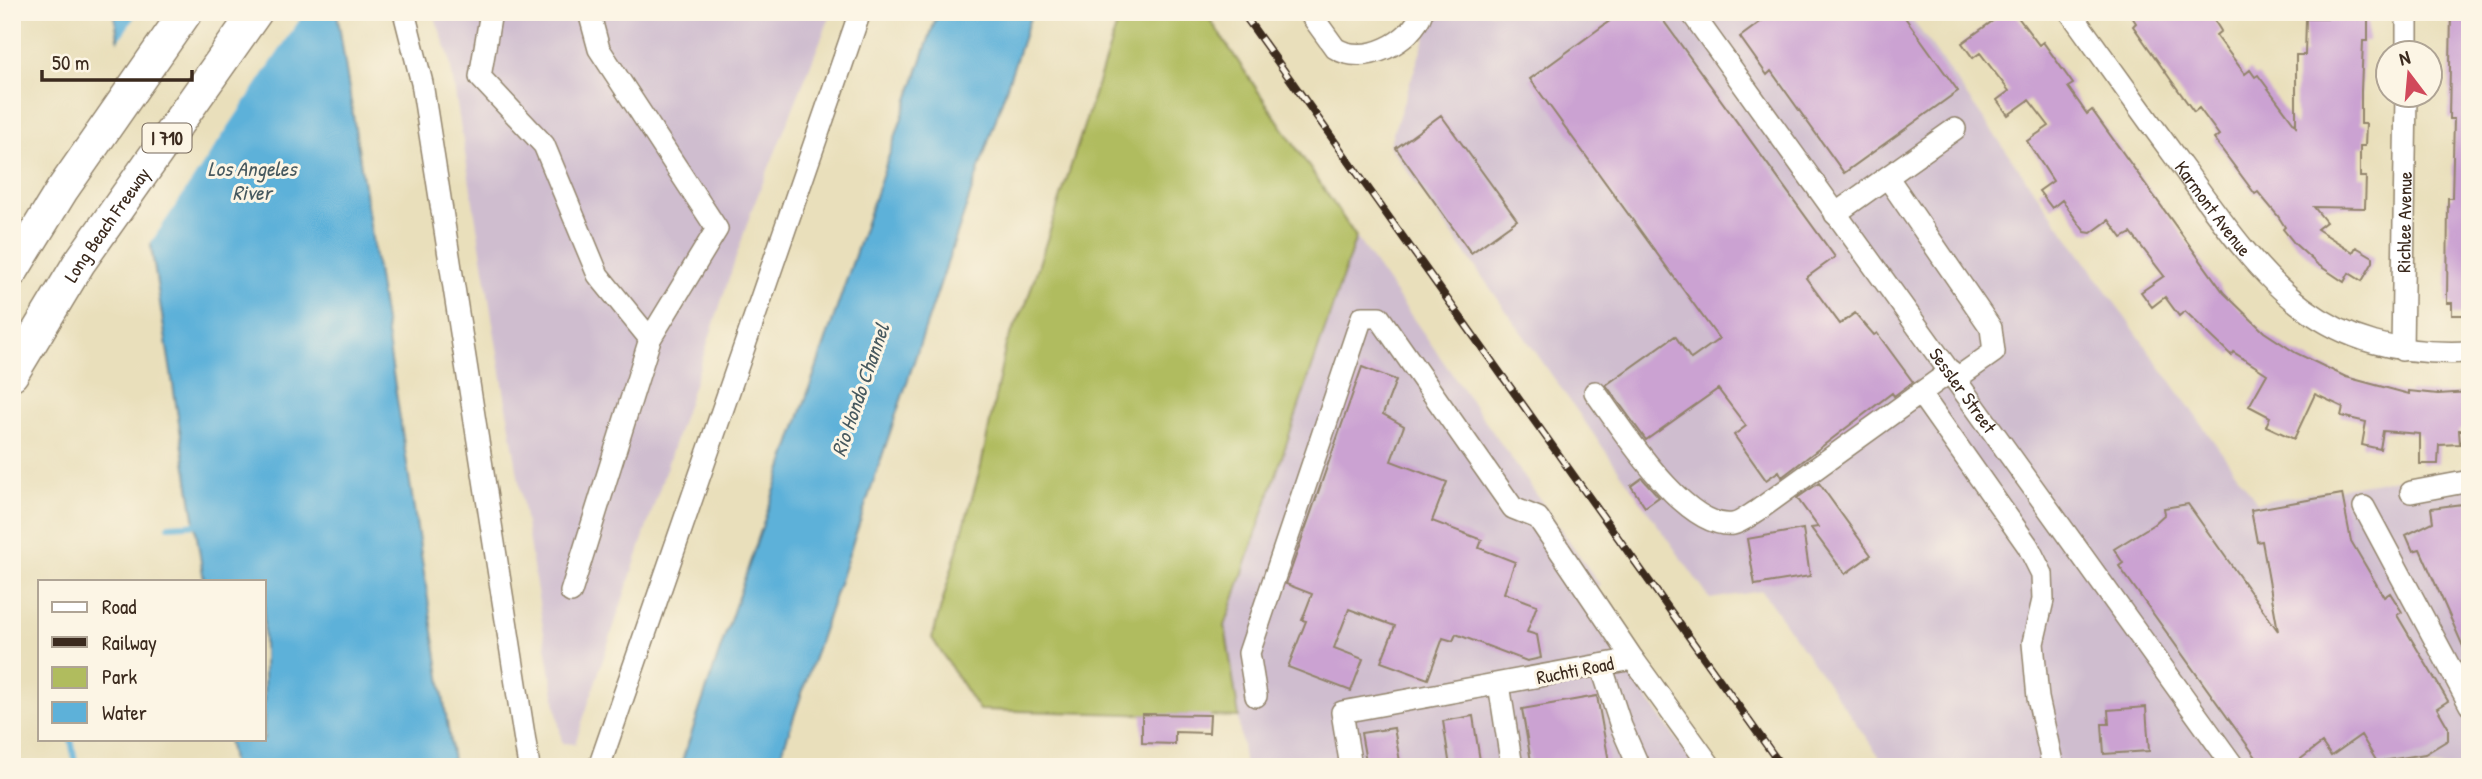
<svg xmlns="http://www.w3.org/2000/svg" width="2482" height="779" font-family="'Patrick Hand',sans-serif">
<rect width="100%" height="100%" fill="#fcf5e5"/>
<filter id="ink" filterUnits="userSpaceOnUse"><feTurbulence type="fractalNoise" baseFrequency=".0143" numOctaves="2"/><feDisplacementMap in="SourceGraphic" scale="14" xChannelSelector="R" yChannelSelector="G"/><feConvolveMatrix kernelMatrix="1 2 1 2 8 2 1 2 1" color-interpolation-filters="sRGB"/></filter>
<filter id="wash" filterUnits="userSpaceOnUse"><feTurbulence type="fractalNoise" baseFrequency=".00686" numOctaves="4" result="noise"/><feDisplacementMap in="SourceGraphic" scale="28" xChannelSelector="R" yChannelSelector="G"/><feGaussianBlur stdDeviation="1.57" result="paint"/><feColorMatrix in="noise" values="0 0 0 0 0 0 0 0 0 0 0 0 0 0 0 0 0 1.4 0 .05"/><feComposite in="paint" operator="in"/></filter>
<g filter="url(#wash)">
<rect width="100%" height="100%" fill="#e9dfbb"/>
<!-- industrial -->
<path fill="#cfbdcf" d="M433,12H832L751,212L575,744L562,743L449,56Z
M1434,12H1907L2257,502L2470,467V767H1887L1762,591L1710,599L1389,145Z
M1356,237L1600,585L1578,600L1696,767H1245L1225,626Z"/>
<!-- green -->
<path fill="#b0bc5e" stroke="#76733e" stroke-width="2" d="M1121,12H1205L1356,237L1225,626L1239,717L979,710L932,638L981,466L1006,344L1026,304Z"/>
<!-- water -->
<path fill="#5db1d9" stroke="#4c6e7c" stroke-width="2" d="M114,12H337L454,767H233L228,739H264V581H204Z
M938,12H1032L777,767H680Z"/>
<!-- pier -->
<path fill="#e9dfbb" d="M138,12H305L148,247L116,45Z"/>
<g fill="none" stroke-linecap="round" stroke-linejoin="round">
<!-- stream -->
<path stroke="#5db1d9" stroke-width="6" d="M169,526L202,524
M71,739L76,767"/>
</g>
<g id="blocks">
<!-- building -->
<path fill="#cba2d2" d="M1622,12H1657L1835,257L1806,278L1840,324L1855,313L1874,335L1877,333L1913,382L1894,396L1892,393L1782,477L1779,471L1766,480L1734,435L1746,426L1718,389L1646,440L1606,385L1675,336L1691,359L1719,339L1530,79Z
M1774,12H1901L1958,91L1844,173L1771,71L1767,75L1740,37Z
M1988,12H2014L2039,45L2043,42L2073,84L2068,87L2087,114L2092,110L2224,293L2264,332L2296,353L2346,377L2409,394V391L2438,394L2470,392V430H2459L2460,444L2439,445L2438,464H2420V434L2383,431L2380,449L2362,445L2366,422L2341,416L2343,407L2315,394L2294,439L2266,426L2270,417L2249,406L2267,374L2233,352L2231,355L2185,311L2179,316L2165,297L2152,307L2141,292L2164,276L2131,233L2122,238L2109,220L2091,233L2085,232L2062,200L2052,208L2039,191L2053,181L2027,141L2049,126L2029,100L2008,115L1997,100L2009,91L1980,53L1973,58L1962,43L1994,20Z
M2129,12H2209L2221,31L2216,35L2245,74L2250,70L2255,77L2258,75L2296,126V55H2305L2306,19H2327V12H2368V41H2363L2361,91V124H2366L2365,146H2360V177H2366L2365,208L2314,207L2326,222L2317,229L2353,252L2356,247L2373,257V262L2362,281L2349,273L2344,282L2317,264L2295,244L2283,229L2285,227L2278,216L2258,192L2255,194L2214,139L2219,135L2199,108L2194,112L2171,80L2133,26L2136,23Z
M2451,12H2470V315H2452V303H2447L2448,198H2452L2454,119H2449Z
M1441,115L1517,220L1471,253L1396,148Z
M1362,367L1396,380L1383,414L1404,426L1391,461L1447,482L1432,521L1482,540L1479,548L1515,562L1504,593L1537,605L1527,632L1537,635L1541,658L1527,661L1456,634L1453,641L1443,638L1428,679L1381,662L1395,626L1349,609L1334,648L1363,659L1351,691L1288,667L1306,621L1302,620L1312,594L1286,584Z
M1642,478L1659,497L1645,507L1631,486Z
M1819,483L1871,555L1845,574L1811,528L1818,527L1797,498Z
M2342,494L2351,541L2384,597L2390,593L2402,612L2397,615L2448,701L2437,708L2448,727V740L2425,754L2377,762L2361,735L2331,756L2322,743L2290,767H2263L2119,566L2123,563L2114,549L2154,524L2165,514L2164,508L2188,504L2278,631L2262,541L2257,542L2251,510Z
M2470,503V660H2469L2420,549L2413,551L2406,535L2433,522L2431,508Z
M1803,529L1810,576L1755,585L1747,539Z
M1597,696L1610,767H1532L1522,709Z
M2146,707L2149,751L2104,754L2102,724H2109L2108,710Z
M1142,714L1210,715L1209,733L1175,732V744L1142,743Z
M1473,716L1481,767H1450L1443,721Z
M1394,728L1401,767H1367L1361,733Z"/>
</g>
</g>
<g filter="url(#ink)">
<use href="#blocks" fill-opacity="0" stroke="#92846c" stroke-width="2"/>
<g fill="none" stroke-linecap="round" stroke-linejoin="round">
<defs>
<g id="minor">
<path d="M404,12L422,83L529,767"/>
<path d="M491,12L480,77L544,145L598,275L650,339L717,229L599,49L589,12"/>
<path d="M1309,12L1335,48C1364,67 1412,42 1422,12"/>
<path id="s1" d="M1691,12L2234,767"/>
<path id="s2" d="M2070,12C2109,66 2147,119 2186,172C2266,283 2319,359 2470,352"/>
<path d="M2407,52V12"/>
<path d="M1888,178L1991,328L1994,352L1957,378"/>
<path d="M1835,214L1955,129"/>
<path id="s3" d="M2402,350L2406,94"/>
<path d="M1595,392C1621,427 1684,530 1733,524C1740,523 1750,515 1757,511L1951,371"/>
<path d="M1920,393L2028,546L2042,574L2043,600L2033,643L2038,698L2053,767"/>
<path d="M2411,492L2470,481"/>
<path d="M2364,507L2470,705"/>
<path d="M571,592L650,339"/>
<path d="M1633,659L1711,767"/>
<path d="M1601,665L1621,726L1639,767"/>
<path d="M1499,684L1512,767"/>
<path d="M1256,696L1249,653L1362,317H1379L1513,508L1538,518L1633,659L1342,712L1351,767"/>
<path d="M599,767L860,12"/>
</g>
<g id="highway">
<path d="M12,271L62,190L186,12"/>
<path id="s4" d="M12,374L79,263L256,12"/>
</g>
</defs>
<!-- minor casing -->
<use href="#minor" stroke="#92846c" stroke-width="24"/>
<!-- highway casing -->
<use href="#highway" stroke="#92846c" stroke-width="35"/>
<!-- minor -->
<use href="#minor" stroke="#fff" stroke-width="21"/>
<!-- highway -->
<use href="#highway" stroke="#fff" stroke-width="32"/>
<defs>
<path id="rail" d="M1242,12L1782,767"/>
</defs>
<!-- rail casing -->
<use href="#rail" stroke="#3b2a1e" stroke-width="8"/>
<!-- rail -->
<use href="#rail" stroke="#fcf5e5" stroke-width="5" stroke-dasharray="16" stroke-linecap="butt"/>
</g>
</g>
<g text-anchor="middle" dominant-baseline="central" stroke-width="6" stroke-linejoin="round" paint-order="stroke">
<!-- shield labels -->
<rect fill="#fcf5e5" stroke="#75675a" stroke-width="2" x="142.5" y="123.5" width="49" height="29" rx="5"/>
<g font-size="18" font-weight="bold" fill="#3b2a1e">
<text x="167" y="138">I 710</text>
</g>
<!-- street labels -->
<g font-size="19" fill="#3b2a1e" stroke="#fcf5e5">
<text stroke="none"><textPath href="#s2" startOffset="243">Karmont Avenue</textPath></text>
<text stroke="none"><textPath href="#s3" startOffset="128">Richlee Avenue</textPath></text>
<text stroke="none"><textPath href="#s4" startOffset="177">Long Beach Freeway</textPath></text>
<text stroke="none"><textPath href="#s1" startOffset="466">Sessler Street</textPath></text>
<text transform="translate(1575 670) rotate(-11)">Ruchti Road</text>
</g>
<!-- water labels -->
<g font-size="21" font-style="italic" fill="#47595f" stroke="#fcf5e5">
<text x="252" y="168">Los Angeles<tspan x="252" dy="24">River</tspan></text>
<text transform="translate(860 390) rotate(-71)">Rio Hondo Channel</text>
</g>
</g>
<!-- margin -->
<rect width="2482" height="779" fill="none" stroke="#fcf5e5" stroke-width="42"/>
<!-- legend -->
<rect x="38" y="580" width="228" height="161" fill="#fcf5e5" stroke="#afa495" stroke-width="2"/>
<rect x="52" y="602" width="35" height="10" fill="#ffffff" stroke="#afa495" stroke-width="2"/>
<text x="102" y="614" font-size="21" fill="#3b2a1e">Road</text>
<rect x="52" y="637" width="35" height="10" fill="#3b2a1e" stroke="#afa495" stroke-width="2"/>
<text x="102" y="650" font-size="21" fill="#3b2a1e">Railway</text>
<rect x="52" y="667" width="35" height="21" fill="#b0bc5e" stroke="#afa495" stroke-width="2"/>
<text x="102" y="684" font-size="21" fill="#3b2a1e">Park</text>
<rect x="52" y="702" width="35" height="21" fill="#5db1d9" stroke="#afa495" stroke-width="2"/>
<text x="102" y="720" font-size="21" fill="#3b2a1e">Water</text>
<!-- north arrow -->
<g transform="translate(2409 74) rotate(344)"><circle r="33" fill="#fcf5e5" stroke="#afa495" stroke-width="2"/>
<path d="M0-5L12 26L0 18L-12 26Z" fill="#d1495b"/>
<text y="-10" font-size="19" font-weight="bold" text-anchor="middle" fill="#3b2a1e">N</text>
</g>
<!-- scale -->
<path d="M42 70v10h150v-10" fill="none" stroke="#3b2a1e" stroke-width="3.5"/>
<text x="52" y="70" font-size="21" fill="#3b2a1e" stroke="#fcf5e5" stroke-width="5" paint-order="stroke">50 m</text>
</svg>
